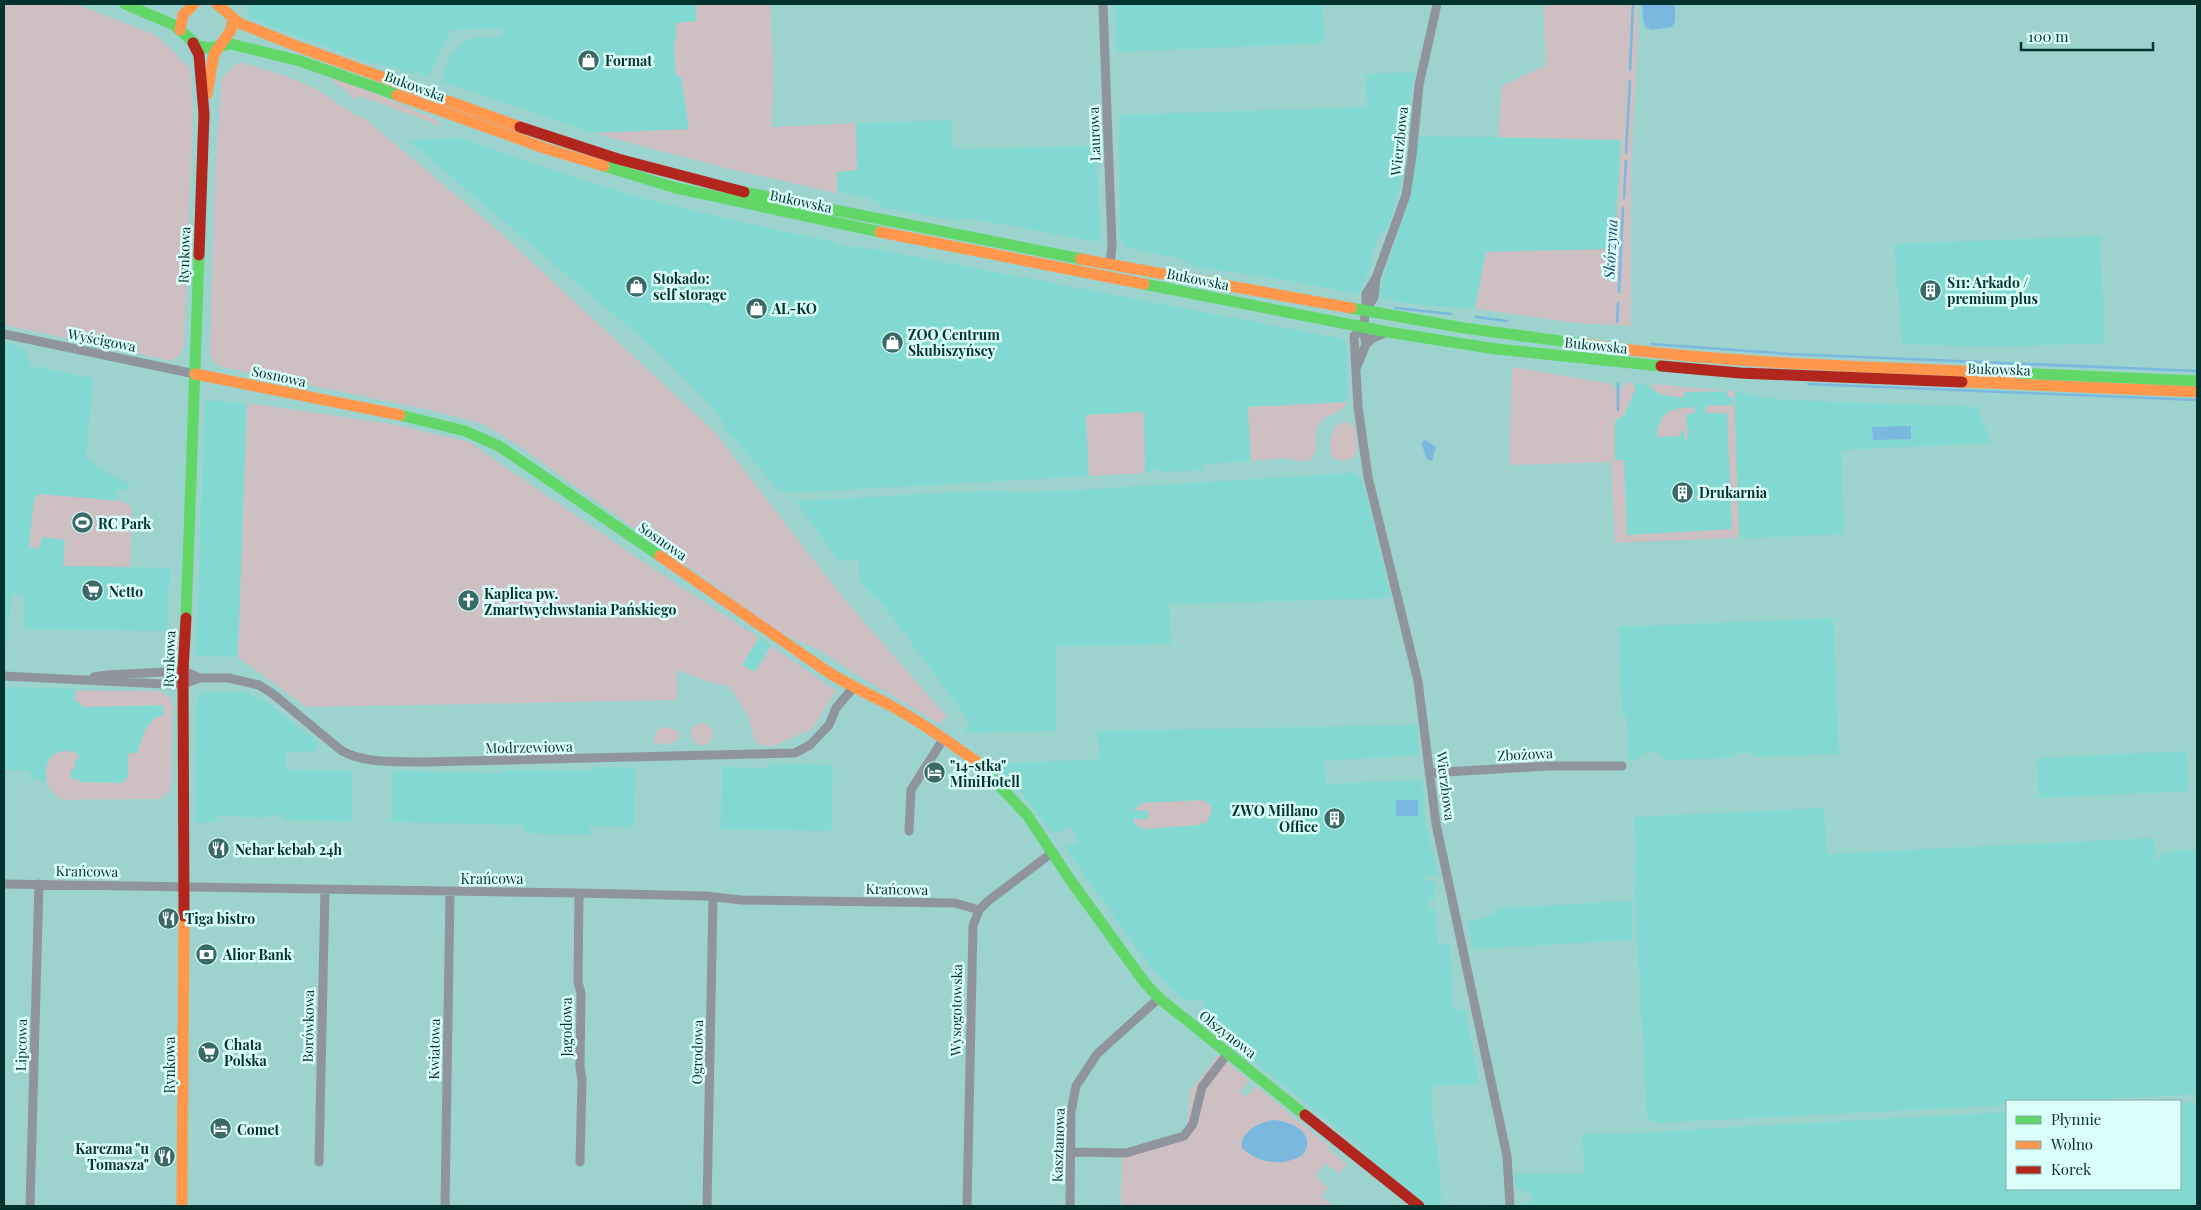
<svg xmlns="http://www.w3.org/2000/svg" width="2201" height="1210" font-family="'Playfair Display',serif">
<rect width="100%" height="100%" fill="#9cd3ce"/>
<!-- built -->
<path fill="#82d9d1" d="M249,4H696L697,22L676,38V76H681L720,129L951,120L953,149L1096,146L1100,240L1098,242L968,218L958,221L880,207V203L870,198L776,180L593,133L441,81L451,55L464,42L474,38L502,37V28L451,30L428,77L415,71L413,75L394,67L367,62L249,18Z
M1115,4H1322L1324,43L1117,52Z
M1415,72L1409,105L1404,169L1397,198L1387,230L1380,231L1369,260L1372,263L1359,294L1274,278L1196,267L1179,258L1127,248L1120,239L1119,115L1367,107L1366,74Z
M1419,136L1622,140L1615,250L1486,252L1475,309L1420,305L1382,299L1378,294L1412,189Z
M462,138L533,164L648,200L772,229L837,242V245L881,250L1343,339L1347,346V402L1248,407L1251,461L1203,464V470L1163,472L1159,469L1145,473L1144,414L1086,415L1089,476L792,493L778,489L729,433L716,411L658,352L408,140Z
M2100,236L2105,343L1990,347L1902,344L1894,244Z
M4,343L18,346L25,351L31,366L93,378L86,457L99,468L130,485V490L118,489L116,500L39,494L42,537L66,540L63,566L170,568L167,631L23,629L25,595L12,594L6,645H4Z
M1628,383L1734,391L1755,396L1787,400L1976,407L1992,443L1841,450L1844,534L1627,543L1624,460H1615L1614,388L1623,389Z
M205,400L247,404L238,657L196,656Z
M1353,473L1362,480L1391,598L1169,604L1171,644L1056,646V731L965,733L969,721L886,608L859,581L858,559L838,561L796,501L1002,490L1012,493L1075,490Z
M1833,618L1839,754L1755,757L1751,753H1738L1730,758L1665,760L1657,752H1646L1635,760H1628L1626,714H1622L1619,627Z
M759,638L771,646L754,672L741,664Z
M4,687L151,691L167,694L171,698L173,708L170,792L162,797L163,799H158L63,800L52,794L47,782L30,778V771L4,770Z
M201,692L249,693L259,701L262,698L319,744L314,752H286L285,770L352,771L351,821L283,820V815H270V818L217,815V822L195,823L197,702Z
M1417,725L1419,755L1324,761L1326,784L1422,780L1426,827L1439,875L1426,876V881H1434L1435,900H1428V908H1435L1438,945L1450,944L1453,1010H1465L1479,1084L1432,1086L1434,1143H1437L1442,1206H1428L1362,1153V1148L1204,1021L1198,1013L1204,1011L1203,999L1184,1001L1151,967L1111,913L1112,909L1098,895L1064,845L1077,844L1076,833H1074L1073,827H1065L1062,832L1050,831L1026,798L994,764L1099,759L1097,731Z
M2186,751L2188,791L2039,798L2037,758Z
M770,764L833,765L831,831L721,829L722,767L770,768Z
M591,767L635,768L634,827L590,826V835L524,833V825L392,822L393,771L503,773V770L591,771Z
M1824,808L1827,854L2154,838L2156,862L2164,853L2169,851L2197,850V1094L2068,1101H2007V1105L1654,1123L1647,1117L1634,883L1636,882L1635,870L1632,864L1636,863L1634,817Z
M1631,901L1632,940L1474,949L1467,921L1486,918L1500,908Z
M2197,1102V1206H1517L1520,1204L1532,1203V1195L1516,1187L1514,1174H1584L1582,1134L1635,1133L2007,1112V1189H2180V1103Z"/>
<!-- green -->
<path fill="#cebfc3" d="M4,4H76L156,35L191,69L193,117L184,345L180,355L172,361L4,325Z
M696,4H770L774,71L772,127L856,123L857,170L837,172V193L729,169L593,133L689,129L681,76H676L674,44L676,38V23L697,21Z
M1543,4H1637L1638,37L1631,168V326L1576,323L1475,309L1486,252L1615,249L1621,140L1498,137L1502,86L1546,65Z
M240,62C266,70 295,77 319,91C336,100 346,112 365,119L495,228L713,430L841,595L947,717L940,724L849,670L821,651L781,633L519,446L483,424L430,410L222,367L214,363L210,354L215,169L222,77Z
M331,77L379,95L437,120L443,127L360,96L356,100L330,79Z
M1512,367L1612,384L1613,388L1623,389L1624,382L1634,384V387L1636,388L1624,415L1615,421V460H1624L1627,535L1732,529L1727,413H1705L1706,406L1733,405V397H1727V391L1684,392V398C1672,397 1656,396 1649,385L1652,384L1734,391L1739,538L1615,543L1611,462L1509,465Z
M1347,402C1343,414 1328,412 1320,423C1311,435 1321,450 1310,460L1302,461L1282,458L1251,461L1248,407Z
M247,403L392,424L469,442L655,570L759,638L742,665L755,672L771,646L836,691L812,729L770,747L755,742L749,718L734,693L726,685L711,683L677,670V700L306,707L238,657Z
M1694,407L1695,413L1686,414L1688,439H1685L1684,431H1681V436L1657,437C1658,411 1672,408 1694,407Z
M1141,412L1144,414L1145,473L1089,476L1086,415Z
M1344,422L1351,423L1355,427C1357,439 1362,458 1346,460C1343,461 1337,460 1334,458C1326,453 1331,431 1337,425C1338,425 1344,422 1344,422Z
M39,494L120,501L129,505L132,509L130,567L63,566L65,540L42,537L40,548L29,547L34,500Z
M76,690L161,691L171,698L173,708L171,788L170,792L162,797L163,799L63,800C41,792 38,751 66,751C71,751 73,751 77,754L79,759H75V769H71V779H78L79,782L122,783L128,777V753H137C143,737 146,718 164,715L163,705L84,707L75,700Z
M691 734a11 11 0 1 1 22 0a11 11 0 1 1-22 0Z
M667,727L677,730L680,734V738C671,745 665,745 654,743C655,731 656,729 667,727Z
M1202,800L1210,804L1212,811L1207,822L1199,825L1143,829L1135,824L1133,819H1148V810L1133,811L1142,803Z
M1218,1055L1249,1080L1240,1092L1247,1097L1256,1086L1330,1147L1328,1149L1347,1164L1339,1174L1325,1163L1315,1176L1328,1187L1321,1196L1333,1206H1309L1305,1204L1304,1206H1121L1122,1157L1186,1137L1190,1091Z"/>
<!-- water -->
<path fill="#7bb8e0" d="M1642,4H1675V21L1672,27L1652,30L1645,27L1643,19Z
M1911,426V439L1873,440L1872,427Z
M1425,440L1436,447L1432,461L1427,459L1421,443Z
M1396,800H1418V816H1396Z
M1273,1120C1291,1121 1318,1133 1303,1155C1282,1167 1259,1164 1242,1148C1239,1132 1260,1122 1273,1120Z"/>
<g fill="none" stroke-linecap="round" stroke-linejoin="round">
<!-- stream -->
<path stroke="#7bb8e0" stroke-width="2.5" d="M1630,70L1633,4
M1626,153L1630,81
M1624,198L1626,161
M1619,292L1623,208
M1395,308L1451,314
M1476,317L1507,321
M1617,322L1618,303
M1651,344L1789,354L2197,371
M1618,384V410
M1808,384L2197,400"/>
<!-- street -->
<path stroke="#90949c" stroke-width="9" d="M1103,4L1112,246L1110,264
M1366,311L1374,297L1376,278L1406,195L1412,156L1419,85L1437,4
M1363,327L1354,336L1358,407L1368,477L1418,681L1436,824L1507,1156L1510,1206
M4,334L195,374
M1366,344L1373,338L1387,332
M1356,369L1366,344L1363,327L1366,311V294L1376,278
M4,676L163,684H183L200,678H229L259,685L273,694L342,751C366,764 395,761 423,762L795,753L810,745L829,725L836,708L853,688
M94,677L107,675L183,671L200,678
M1429,773L1548,766H1622
M909,831L911,790L944,738
M4,884L579,893L706,896L741,900L955,903L979,910
M579,893L578,982L581,993L580,1067L582,1080L580,1162
M1071,1152L1126,1153L1184,1136L1193,1124L1202,1087L1228,1053
M319,1162L325,890
M30,1206L39,884
M445,1206L450,892
M707,1206L713,898
M967,1206L973,926L979,910L988,901L1053,852
M1070,1206L1071,1112L1076,1086L1097,1054L1159,998"/>
<!-- fast -->
<path stroke="#63d668" stroke-width="11" d="M125,4L174,25L198,46L209,48L231,44L300,61L397,95
M604,166L676,188L880,232
M744,192L1081,259
M1144,284L1388,332L1496,349L1661,366
M1351,308L1464,328L1583,344
M2016,373L2197,381
M400,415L465,431L499,446L660,556
M186,618L199,255
M977,762L1027,815L1071,881L1145,983L1159,998L1305,1115"/>
<!-- slow -->
<path stroke="#ff974d" stroke-width="11" d="M217,4L239,23L299,47L520,127
M180,30L183,15L194,4
M207,94L214,54L231,30L233,19
M397,95L547,149L604,166
M880,232L1144,284
M1081,259L1351,308
M1583,344C1727,364 1872,367 2016,373
M195,374L400,415
M1962,382L2197,392
M660,556L828,672C847,684 866,693 886,703C918,720 948,741 977,762
M182,1206L184,916"/>
<!-- jam -->
<path stroke="#b3261e" stroke-width="11" d="M193,43L199,55L204,114L199,255
M520,127L618,159L744,192
M1661,366L1740,373L1962,382
M184,916L183,671L186,618
M1305,1115L1419,1206"/>
</g>
<!-- icons -->
<defs>
<symbol id="shop-disc" viewBox="-11 -11 22 22"><circle r="9.5" fill="#396a67" stroke="#dafefa"/><path d="M-5-2.5h2.3a2.7 3.5 0 0 1 5.4 0H5L5.5 6h-11ZM-1.5-2.5h3a1.5 2.3 0 0 0-3 0Z" fill="#fff"/></symbol>
<symbol id="building-disc" viewBox="-11 -11 22 22"><circle r="9.5" fill="#396a67" stroke="#dafefa"/><path d="M-4-6H4V6H1V3H-1V6H-4ZM-2.5-4.3h1.7v1.8h-1.7ZM.8-4.3h1.7v1.8H.8ZM-2.5-1h1.7V.8h-1.7ZM.8-1h1.7V.8H.8Z" fill="#fff"/></symbol>
<symbol id="stadium-disc" viewBox="-11 -11 22 22"><circle r="9.5" fill="#396a67" stroke="#dafefa"/><path d="M0-5a6.5 5 0 1 0 0 10a6.5 5 0 1 0 0-10ZM-3.5-1.8h7v3.6h-7Z" fill="#fff"/></symbol>
<symbol id="supermarket-disc" viewBox="-11 -11 22 22"><circle r="9.5" fill="#396a67" stroke="#dafefa"/><path d="M-6-5.5h2.5l.6 2H6L4.5 2H-2.5L-4.4-4H-6ZM-1.5 3.2a1.3 1.3 0 1 0 .1 0ZM3 3.2a1.3 1.3 0 1 0 .1 0Z" fill="#fff"/></symbol>
<symbol id="church-disc" viewBox="-11 -11 22 22"><circle r="9.5" fill="#396a67" stroke="#dafefa"/><path d="M-1.2-6h2.4v3.5h3.3v2.4h-3.3V6h-2.4V-.1h-3.3v-2.4h3.3Z" fill="#fff"/></symbol>
<symbol id="hotel-disc" viewBox="-11 -11 22 22"><circle r="9.5" fill="#396a67" stroke="#dafefa"/><path d="M-6-4.5h1.5V1H6V5H4.5V3h-9V5H-6ZM-4 0a1.8 1.8 0 1 1 3.6 0ZM.5 0V-2.5h3Q6-2.5 6 0Z" fill="#fff"/></symbol>
<symbol id="restaurant-disc" viewBox="-11 -11 22 22"><circle r="9.5" fill="#396a67" stroke="#dafefa"/><path d="M-5-6h1v4h1v-4h1v4h1v-4h1v5L-1.5 .5V6h-2V.5L-5-1ZM5-6V6H3V1.5H1.5Q1.5-4 5-6Z" fill="#fff"/></symbol>
<symbol id="bank-disc" viewBox="-11 -11 22 22"><circle r="9.5" fill="#396a67" stroke="#dafefa"/><path d="M-6-4H6V4H-6ZM0-2.3a2.3 2.3 0 1 0 0 4.6a2.3 2.3 0 1 0 0-4.6Z" fill="#fff"/></symbol>
</defs>
<g fill-rule="evenodd">
<use href="#shop-disc" x="576" y="48" width="25" height="25"/>
<use href="#shop-disc" x="624" y="274" width="25" height="25"/>
<use href="#building-disc" x="1918" y="278" width="25" height="25"/>
<use href="#shop-disc" x="744" y="296" width="25" height="25"/>
<use href="#shop-disc" x="880" y="330" width="25" height="25"/>
<use href="#building-disc" x="1670" y="480" width="25" height="25"/>
<use href="#stadium-disc" x="70" y="510" width="25" height="25"/>
<use href="#supermarket-disc" x="80" y="578" width="25" height="25"/>
<use href="#church-disc" x="456" y="588" width="25" height="25"/>
<use href="#hotel-disc" x="922" y="760" width="25" height="25"/>
<use href="#building-disc" x="1322" y="806" width="25" height="25"/>
<use href="#restaurant-disc" x="206" y="836" width="25" height="25"/>
<use href="#restaurant-disc" x="156" y="906" width="25" height="25"/>
<use href="#bank-disc" x="194" y="942" width="25" height="25"/>
<use href="#supermarket-disc" x="196" y="1040" width="25" height="25"/>
<use href="#hotel-disc" x="208" y="1116" width="25" height="25"/>
<use href="#restaurant-disc" x="152" y="1144" width="25" height="25"/>
</g>
<g text-anchor="middle" dominant-baseline="central" stroke-width="5" stroke-linejoin="round" paint-order="stroke">
<!-- poi labels -->
<g font-size="14" font-weight="bold" fill="#04322f" stroke="#dafefa" text-anchor="start">
<text x="605" y="60">Format</text>
<text x="653" y="278">Stokado:<tspan x="653" dy="16">self storage</tspan></text>
<text x="1947" y="282">S11: Arkado /<tspan x="1947" dy="16">premium plus</tspan></text>
<text x="772" y="308">AL-KO</text>
<text x="908" y="334">ZOO Centrum<tspan x="908" dy="16">Skubiszyńscy</tspan></text>
<text x="1699" y="492">Drukarnia</text>
<text x="98" y="523">RC Park</text>
<text x="109" y="591">Netto</text>
<text x="484" y="593">Kaplica pw.<tspan x="484" dy="16">Zmartwychwstania Pańskiego</tspan></text>
<text x="950" y="765">"14-stka"<tspan x="950" dy="16">MiniHotell</tspan></text>
<text x="1318" y="810" text-anchor="end">ZWO Millano<tspan x="1318" dy="16">Office</tspan></text>
<text x="235" y="849">Nehar kebab 24h</text>
<text x="185" y="918">Tiga bistro</text>
<text x="223" y="954">Alior Bank</text>
<text x="224" y="1044">Chata<tspan x="224" dy="16">Polska</tspan></text>
<text x="237" y="1129">Comet</text>
<text x="149" y="1148" text-anchor="end">Karczma "u<tspan x="149" dy="16">Tomasza"</tspan></text>
</g>
<!-- street labels -->
<g font-size="14" fill="#04322f" stroke="#dafefa">
<text transform="translate(415 86) rotate(20)">Bukowska</text>
<text transform="translate(1094 134) rotate(-92)">Laurowa</text>
<text transform="translate(1399 141) rotate(-84)">Wierzbowa</text>
<text transform="translate(801 201) rotate(12)">Bukowska</text>
<text transform="translate(184 255) rotate(-88)">Rynkowa</text>
<text transform="translate(1198 279) rotate(11)">Bukowska</text>
<text transform="translate(102 340) rotate(11)">Wyścigowa</text>
<text transform="translate(1596 345) rotate(6)">Bukowska</text>
<text transform="translate(1999 369) rotate(2)">Bukowska</text>
<text transform="translate(279 376) rotate(12)">Sosnowa</text>
<text transform="translate(663 541) rotate(35)">Sosnowa</text>
<text transform="translate(169 659) rotate(-88)">Rynkowa</text>
<text transform="translate(529 747) rotate(-1)">Modrzewiowa</text>
<text transform="translate(1525 754) rotate(-3)">Zbożowa</text>
<text transform="translate(1446 786) rotate(83)">Wierzbowa</text>
<text transform="translate(87 871) rotate(1)">Krańcowa</text>
<text x="492" y="878">Krańcowa</text>
<text transform="translate(897 889) rotate(1)">Krańcowa</text>
<text transform="translate(956 1010) rotate(-89)">Wysogotowska</text>
<text transform="translate(308 1026) rotate(-89)">Borówkowa</text>
<text transform="translate(566 1027) rotate(-90)">Jagodowa</text>
<text transform="translate(1228 1034) rotate(38)">Olszynowa</text>
<text transform="translate(21 1045) rotate(-89)">Lipcowa</text>
<text transform="translate(434 1049) rotate(-89)">Kwiatowa</text>
<text transform="translate(697 1052) rotate(-89)">Ogrodowa</text>
<text transform="translate(169 1065) rotate(-90)">Rynkowa</text>
<text transform="translate(1058 1145) rotate(-88)">Kasztanowa</text>
</g>
<!-- water labels -->
<g font-size="15" font-style="italic" fill="#18456d" stroke="#dafefa">
<text transform="translate(1610 249) rotate(-87)">Skórzyna</text>
</g>
</g>
<!-- border -->
<rect width="2201" height="1210" fill="none" stroke="#04322f" stroke-width="10"/>
<!-- legend -->
<rect x="2006" y="1100" width="175" height="90" fill="#dafefa" stroke="#84aca9"/>
<rect x="2016" y="1116" width="25" height="8" fill="#63d668" stroke="#84aca9"/>
<text x="2051" y="1125" font-size="15" fill="#04322f">Płynnie</text>
<rect x="2016" y="1141" width="25" height="8" fill="#ff974d" stroke="#84aca9"/>
<text x="2051" y="1150" font-size="15" fill="#04322f">Wolno</text>
<rect x="2016" y="1166" width="25" height="8" fill="#b3261e" stroke="#84aca9"/>
<text x="2051" y="1175" font-size="15" fill="#04322f">Korek</text>
<!-- scale -->
<path d="M2021 42v8h132v-8" fill="none" stroke="#04322f" stroke-width="2.5"/>
<text x="2028" y="42" font-size="15" fill="#04322f" stroke="#dafefa" stroke-width="4" paint-order="stroke">100 m</text>
</svg>
